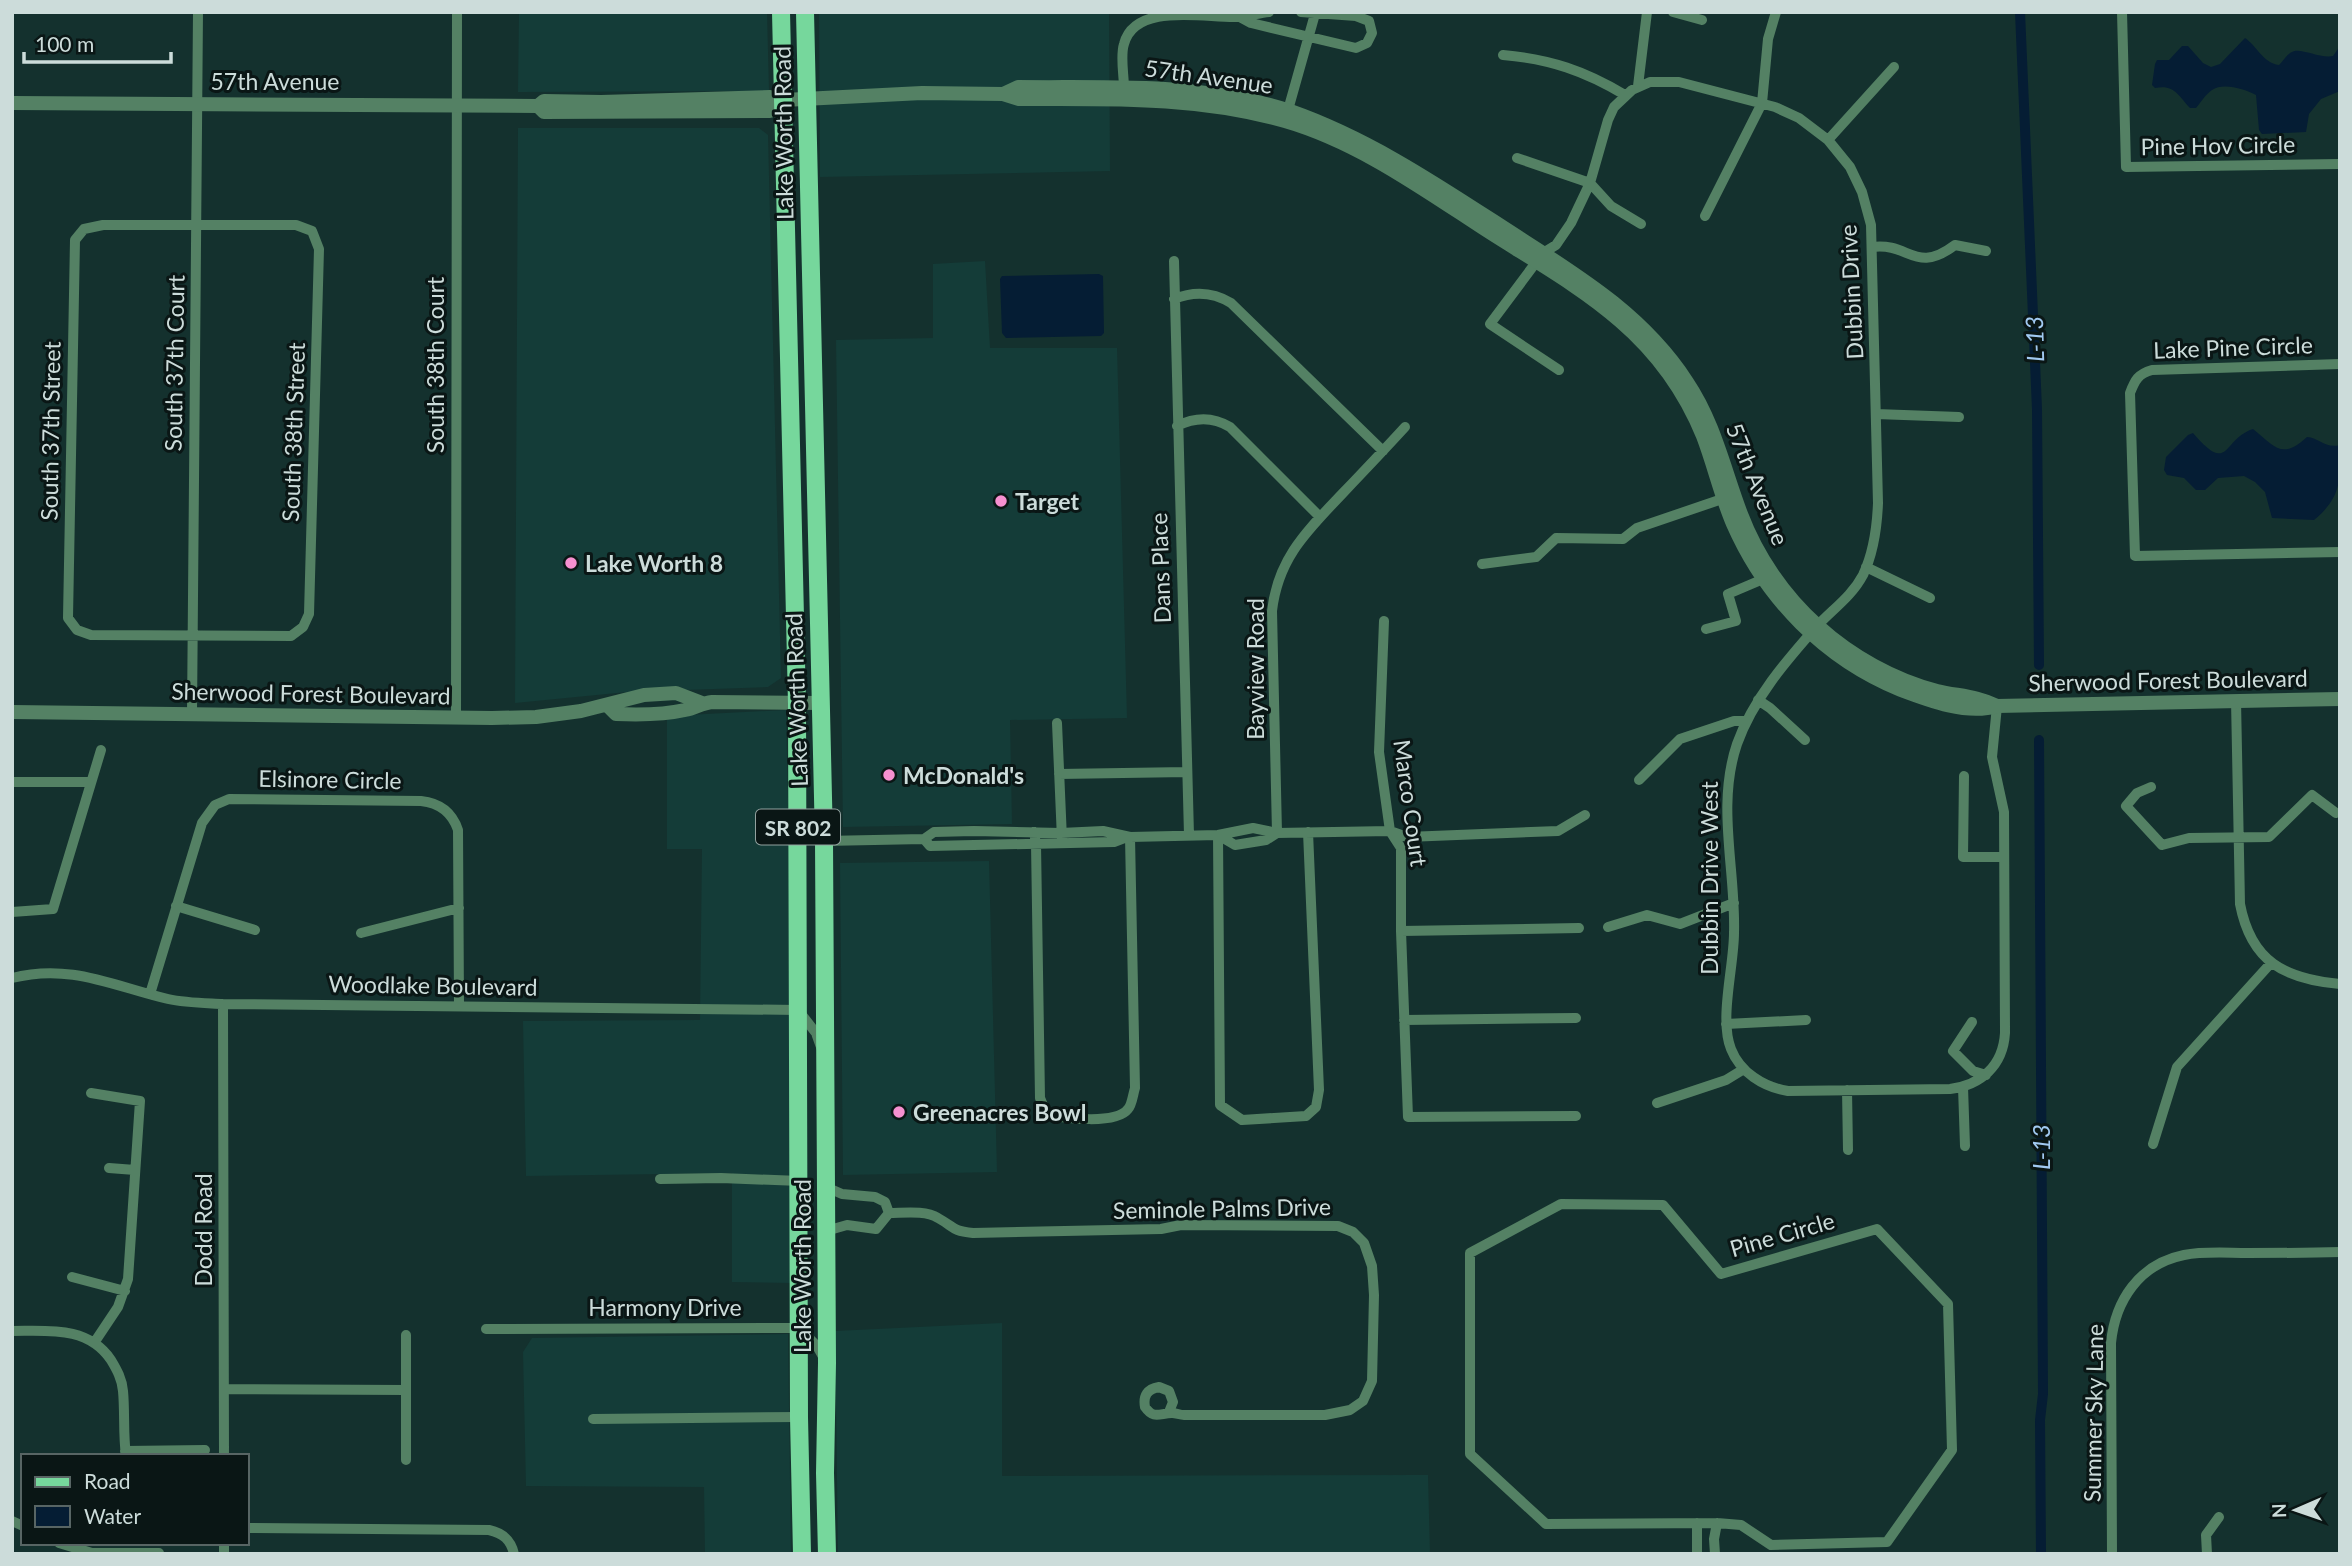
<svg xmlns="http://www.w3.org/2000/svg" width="2352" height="1566" font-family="Lato,sans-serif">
<rect width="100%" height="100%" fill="#14312e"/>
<!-- built -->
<path fill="#143c38" d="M519,12H767L769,91L518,92Z
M819,12H1109L1110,171L820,177Z
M518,128H759L768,135L781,678L768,687L627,692L515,703Z
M985,261L990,348H1117L1127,718L1010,720L1012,824L843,827L836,340L933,338V264Z
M786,710L793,1027L792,1283L732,1282V1173L526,1176L523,1021L700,1020L702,849H667V716Z
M989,861L997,1172L843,1175L840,863Z
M1002,1323V1476L1428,1475L1430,1554H838L835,1331Z
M788,1334L791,1554H705L704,1487L526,1486L523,1352L532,1338Z"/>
<!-- water -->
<path fill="#051d34" d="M2245,38C2257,46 2263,63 2279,65C2283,61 2287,54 2292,52C2300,47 2320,59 2333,56L2340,46V91L2321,99L2309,114L2306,132L2262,134L2259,130L2256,95C2245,89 2223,82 2212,90C2206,94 2201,102 2196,108H2190C2178,95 2174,84 2155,88L2152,85L2155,64L2157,60H2169L2182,46H2188L2203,63L2211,67L2220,64Z
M1099,274L1103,276L1104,333L1101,336L1006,338L1002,333L1000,279L1002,276Z
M2253,429C2275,447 2282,460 2307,437C2320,438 2325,449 2340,445C2340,479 2343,496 2314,520L2272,518L2265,492L2255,482L2244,476L2218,478L2205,490H2196L2184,478L2167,475L2164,470L2166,457L2188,435L2193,433C2230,476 2222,439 2253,429Z"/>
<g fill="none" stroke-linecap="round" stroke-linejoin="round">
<!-- canal -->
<path stroke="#051d34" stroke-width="10" d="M2020,12L2037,409L2039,665
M2039,740L2043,1394L2040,1420L2041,1554"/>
<!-- minor -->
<path stroke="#548164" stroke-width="10" d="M1673,12L1702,20
M2122,12L2126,167L2340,164
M1240,17L1251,23L1356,48L1367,43L1372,33L1369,21L1356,16L1301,12
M1503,55C1550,59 1585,71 1625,95
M1638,86L1647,12
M1124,88C1124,75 1120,56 1124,44C1135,2 1204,18 1236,17C1247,17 1258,13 1269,12
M1288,110L1315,14
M1828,140L1894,67
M1517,158L1590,183L1611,206L1641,224
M1705,216L1762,103L1768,39L1776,12
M103,225H296L312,231L319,249L309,614L303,627L291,636L91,635L77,630L68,618L75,240L84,229Z
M1872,247C1910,242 1915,275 1955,245L1986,251
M1174,261L1189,835
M1174,299C1194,291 1213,292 1231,303L1383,451
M2340,364L2152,370C2138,374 2135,380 2130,393L2135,556L2340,552
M1559,370L1490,324L1543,253L1556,245L1571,223L1590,183L1608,120L1614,107L1632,90L1650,82H1679L1775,107L1799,118L1828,140L1850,167L1862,192L1871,225L1878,503C1877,528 1874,552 1863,575C1852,596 1833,609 1817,626C1786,661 1753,699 1737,744C1716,806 1736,870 1734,933C1734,966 1719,1019 1731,1049C1740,1072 1763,1087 1788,1091L1950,1089C1981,1085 2003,1066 2005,1033L2004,812L1992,757L1997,706
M1876,414L1959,417
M1177,426C1195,417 1212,416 1230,427L1320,517
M1482,564L1536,557L1556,538L1623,539L1637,528L1728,497
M1866,567L1930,598
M1384,621L1379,752L1390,831L1401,848V931L1408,1117L1576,1116
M1706,629L1736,621L1728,594L1768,577
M1758,700L1770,708L1805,740
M2236,700L2240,904C2251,962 2285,979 2340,984
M192,714L198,12
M456,717L457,12
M1057,723L1062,839
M1059,774L1187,772
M1964,776L1963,857H2004
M1639,780L1680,739L1734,721H1747
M12,782H91
M2151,787L2137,793L2126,806L2162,845L2189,838L2269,837L2312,795L2336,813
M1034,832L1036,844L1040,1098L1047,1115C1065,1118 1116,1125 1128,1109C1132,1105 1133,1094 1135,1088L1130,837
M1277,833L1272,611C1278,558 1307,531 1342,494C1363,472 1384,450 1405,427
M1218,835L1220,1105L1242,1120L1306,1116L1316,1107L1319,1090L1308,832
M1218,835L1235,845L1266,840L1277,833
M924,839L930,846L1114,842L1127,837
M824,841L924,839L934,832L974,831L1061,833L1103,831L1130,837L1218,835L1253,828L1277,833L1390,831L1407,837L1558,831L1585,815
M176,906L255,930
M12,912L53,909L101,750
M1608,927L1647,915L1680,924L1734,903
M1401,931L1579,928
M361,933L459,908
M12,978C70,963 113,986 168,999C186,1003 205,1003 223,1004L798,1010L816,1033L821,1047
M150,994L202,823L215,805L229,799L421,801C440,803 452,812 458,830L459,1006
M223,1004L224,1456
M1404,1020L1576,1018
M1972,1022L1953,1051L1973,1071L1986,1075
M1726,1024L1806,1020
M1963,1087L1965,1146
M1847,1090L1848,1150
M91,1093L140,1101L128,1279L118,1307L94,1343
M1657,1103L1726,1080L1744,1069
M2153,1144L2177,1067L2271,963
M109,1168L135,1170
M660,1179L721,1178L800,1181
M826,1187L842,1194L875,1197L885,1202L889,1213L876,1229L847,1225L826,1231
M1561,1204L1663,1205L1721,1274L1877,1229L1948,1304L1952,1450L1887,1542L1771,1545L1741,1525L1717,1523L1546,1524L1470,1454V1253Z
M889,1213C904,1213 925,1210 938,1218C956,1228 950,1230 973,1233L1161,1229L1181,1225L1338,1226L1353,1232L1364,1243L1372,1266L1374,1295L1372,1381L1363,1401L1350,1410L1325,1415H1184C1180,1415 1176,1413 1172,1413C1160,1413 1154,1420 1145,1407C1143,1396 1147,1389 1159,1387L1169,1391L1173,1402L1169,1412
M72,1277L125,1291
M486,1329L799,1328L817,1346L825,1360
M12,1331C49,1331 88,1326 111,1360C117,1370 122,1379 123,1391C125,1412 123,1434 126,1456
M406,1335V1390
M224,1389L406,1390V1460
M593,1419L799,1417
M125,1451L205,1450
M12,1521L23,1526
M1697,1523V1554
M247,1528L489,1530C503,1533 511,1540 514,1554
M59,1543L92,1553H159
M224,1543V1554
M1715,1554L1714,1539L1717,1523
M2112,1554L2111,1343C2115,1301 2139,1264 2184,1255C2204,1251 2227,1253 2248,1253C2279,1253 2309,1253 2340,1252
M2207,1554L2206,1535L2219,1517"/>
<!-- tertiary -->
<path stroke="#548164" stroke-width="14" d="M1003,94L1018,87C1108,88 1203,82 1290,111C1373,140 1445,190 1518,237C1582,278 1645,317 1687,382C1714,422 1724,469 1741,514C1757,556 1784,596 1818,626C1851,656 1894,680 1937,691C1958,696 1978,696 1997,706
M12,103L538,106L544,101L601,102L770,97L784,100L922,93L1003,94L1019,99C1109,99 1198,96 1285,121C1358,142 1423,189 1486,230C1531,259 1580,286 1620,321C1656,352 1685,392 1703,436C1714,465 1721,496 1733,524C1766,599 1825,659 1901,690C1930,701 1967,715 1997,706L2340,699
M538,106L544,112L770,111L784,100
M607,705L616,714C639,715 663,715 685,710C695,708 702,703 712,702L819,703
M12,712L492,718L536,717L581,711L644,695L676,693L702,703"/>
<!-- primary -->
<path stroke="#76d79c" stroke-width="18" d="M781,12L797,704L799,1417L802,1554
M805,12L824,841L827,1363L825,1473L827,1554"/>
</g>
<!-- markers -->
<g fill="#f690d0" stroke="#0a1615" stroke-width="2.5">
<circle cx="1001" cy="501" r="7"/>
<circle cx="571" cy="563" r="7"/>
<circle cx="889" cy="775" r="7"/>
<circle cx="899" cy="1112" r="7"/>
</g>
<g text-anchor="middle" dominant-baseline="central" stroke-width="6" stroke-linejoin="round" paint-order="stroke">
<!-- shield labels -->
<rect fill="#0a1615" stroke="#92a19f" stroke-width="2" x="756" y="809.5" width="84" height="35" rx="5"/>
<g font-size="21" font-weight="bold" fill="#ccdcda">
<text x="798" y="827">SR 802</text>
</g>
<!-- street labels -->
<g font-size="23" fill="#ccdcda" stroke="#0a1615">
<text transform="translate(1209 76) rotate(8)">57th Avenue</text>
<text x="275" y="81">57th Avenue</text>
<text transform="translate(783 133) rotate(-91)">Lake Worth Road</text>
<text transform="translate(2218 145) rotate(-1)">Pine Hov Circle</text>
<text transform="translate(1851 292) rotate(-93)">Dubbin Drive</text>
<text transform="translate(2233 347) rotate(-2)">Lake Pine Circle</text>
<text transform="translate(174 363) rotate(-89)">South 37th Court</text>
<text transform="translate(435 365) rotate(-90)">South 38th Court</text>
<text transform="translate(50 431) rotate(-89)">South 37th Street</text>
<text transform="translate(293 432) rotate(-88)">South 38th Street</text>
<text transform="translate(1758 484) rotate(68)">57th Avenue</text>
<text transform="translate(1160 568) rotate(-92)">Dans Place</text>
<text transform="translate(1255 669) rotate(-90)">Bayview Road</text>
<text transform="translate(2168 680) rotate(-1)">Sherwood Forest Boulevard</text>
<text transform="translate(311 693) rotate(1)">Sherwood Forest Boulevard</text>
<text transform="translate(796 700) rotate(-92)">Lake Worth Road</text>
<text transform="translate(330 779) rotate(1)">Elsinore Circle</text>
<text transform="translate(1411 803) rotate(82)">Marco Court</text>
<text transform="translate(1709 878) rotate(-90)">Dubbin Drive West</text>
<text transform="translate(433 985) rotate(1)">Woodlake Boulevard</text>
<text transform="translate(1222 1208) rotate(-1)">Seminole Palms Drive</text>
<text transform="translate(203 1230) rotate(-90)">Dodd Road</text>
<text transform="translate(1782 1234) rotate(-16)">Pine Circle</text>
<text transform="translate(802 1266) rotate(-90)">Lake Worth Road</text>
<text x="665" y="1307">Harmony Drive</text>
<text transform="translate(2093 1413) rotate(-89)">Summer Sky Lane</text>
</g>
<!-- poi labels -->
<g font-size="23" font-weight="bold" fill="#ccdcda" stroke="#0a1615" text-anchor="start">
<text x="1015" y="501">Target</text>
<text x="585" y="563">Lake Worth 8</text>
<text x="903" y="775">McDonald's</text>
<text x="913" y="1112">Greenacres Bowl</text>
</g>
<!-- water labels -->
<g font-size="24" font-style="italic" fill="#a1c9f1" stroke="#0a1615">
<text transform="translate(2034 339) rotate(-92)">L-13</text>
<text transform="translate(2040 1147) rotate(-90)">L-13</text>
</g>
</g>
<!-- border -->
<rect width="2352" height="1566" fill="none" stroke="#ccdcda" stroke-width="28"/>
<!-- legend -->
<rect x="21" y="1454" width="228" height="91" fill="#0a1615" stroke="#586564" stroke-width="2"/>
<rect x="35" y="1477" width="35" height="10" fill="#76d79c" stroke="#586564" stroke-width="2"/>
<text x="84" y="1489" font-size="21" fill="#ccdcda">Road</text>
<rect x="35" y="1506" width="35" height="21" fill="#051d34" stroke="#586564" stroke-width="2"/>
<text x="84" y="1524" font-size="21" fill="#ccdcda">Water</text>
<!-- north arrow -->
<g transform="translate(2296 1510) rotate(268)" stroke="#0a1615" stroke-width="5" paint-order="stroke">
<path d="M0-5L12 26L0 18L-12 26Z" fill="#ccdcda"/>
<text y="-10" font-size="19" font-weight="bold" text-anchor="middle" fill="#ccdcda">N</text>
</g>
<!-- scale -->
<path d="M24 52v10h147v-10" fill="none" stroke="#ccdcda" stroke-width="3.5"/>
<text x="35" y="52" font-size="21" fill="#ccdcda" stroke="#0a1615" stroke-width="5" paint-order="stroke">100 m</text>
</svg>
